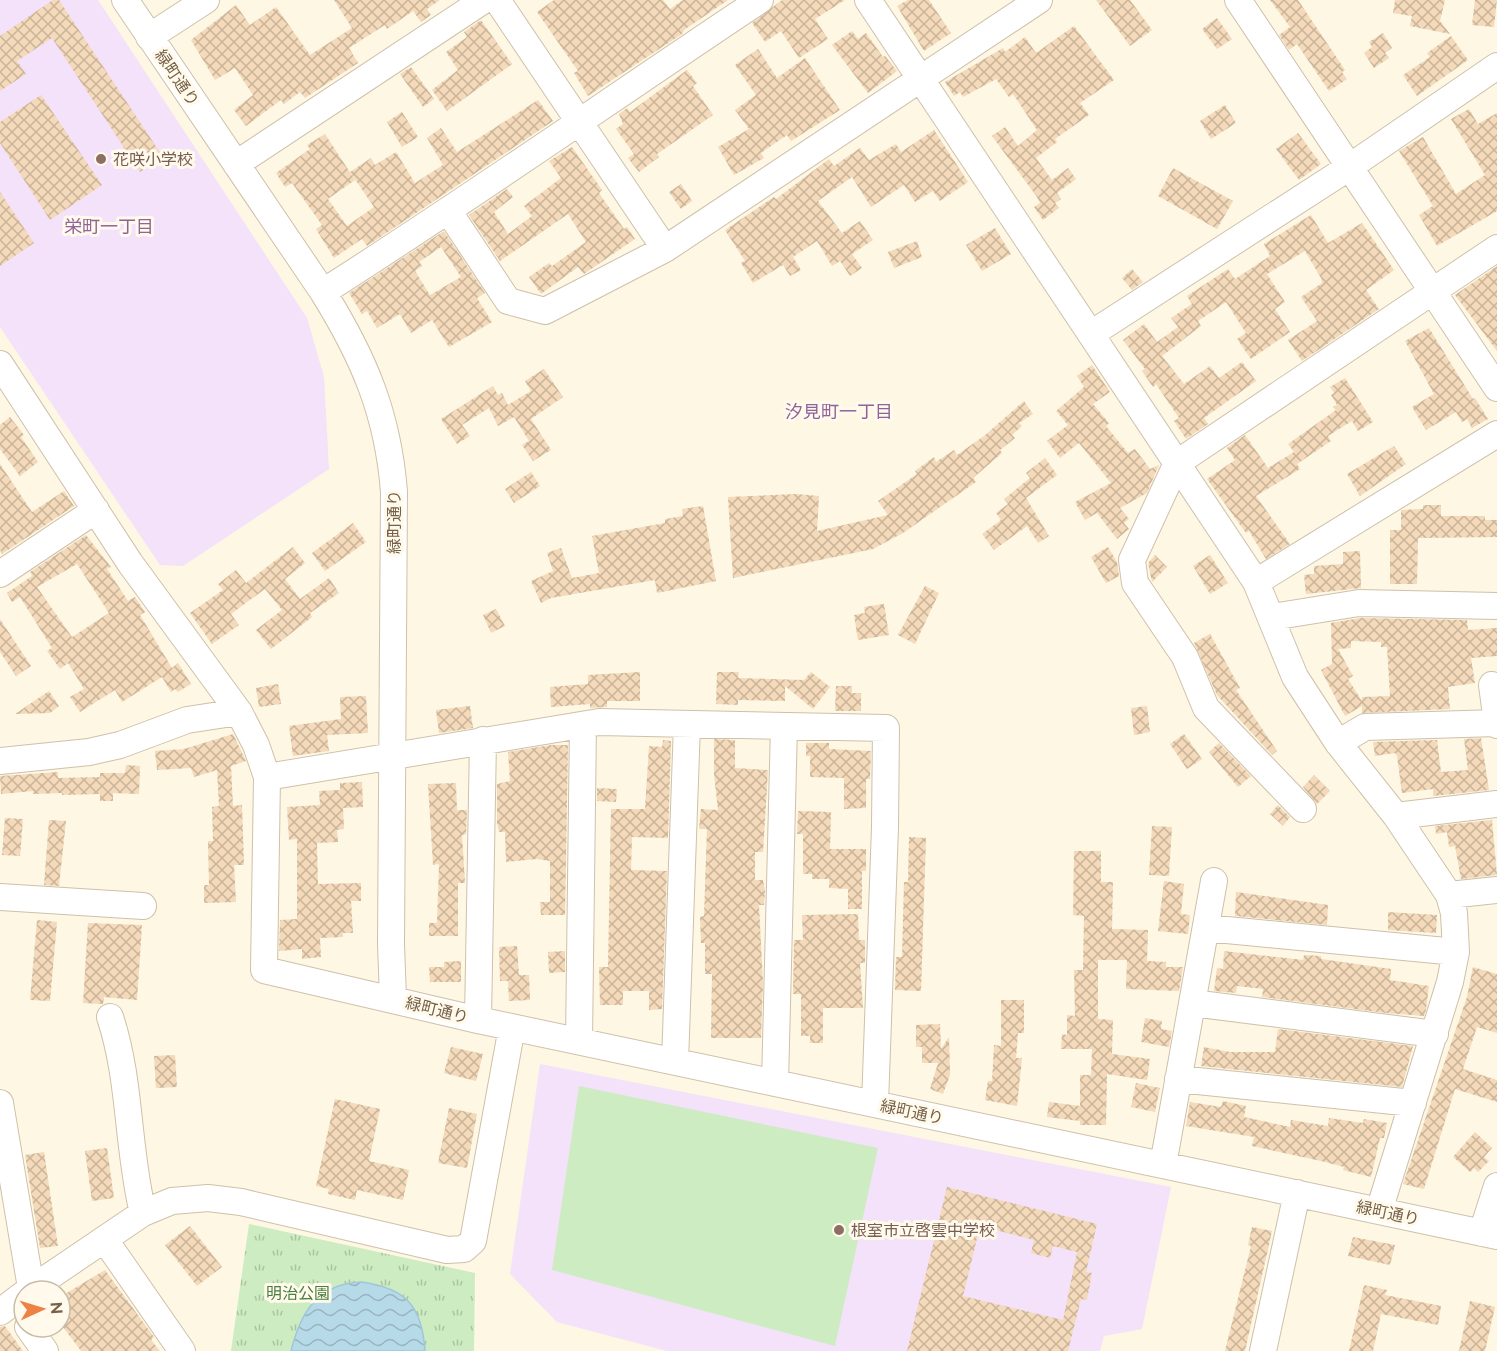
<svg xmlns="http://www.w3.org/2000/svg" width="1497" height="1351" font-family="Raleway,'Noto Sans JP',sans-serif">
<defs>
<pattern id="park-tufts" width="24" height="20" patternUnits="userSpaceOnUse" patternTransform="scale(1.5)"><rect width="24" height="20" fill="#cdecc2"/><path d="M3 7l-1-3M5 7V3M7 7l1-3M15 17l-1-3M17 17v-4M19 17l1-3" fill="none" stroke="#abc3a0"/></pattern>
<pattern id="water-waves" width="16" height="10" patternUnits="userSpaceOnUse" patternTransform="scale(1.5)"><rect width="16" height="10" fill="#b7dae8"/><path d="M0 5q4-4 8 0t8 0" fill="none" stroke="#9ab4be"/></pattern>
<pattern id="building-cross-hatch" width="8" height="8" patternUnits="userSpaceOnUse" patternTransform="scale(1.5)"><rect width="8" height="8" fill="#f4daba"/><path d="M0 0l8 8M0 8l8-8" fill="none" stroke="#cab499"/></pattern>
</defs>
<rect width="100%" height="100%" fill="#fdf7e4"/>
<!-- education -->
<path fill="#f4e1fa" d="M0,0H98L307,318L324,377L329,469L183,566L160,565L0,327Z
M540,1064L1171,1187L1142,1329L1104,1336L1100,1351H667L557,1322L510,1274Z"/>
<!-- grass -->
<path fill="#cdecc2" d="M579,1086L878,1148L835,1346L552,1270Z"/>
<!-- park -->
<path fill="url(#park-tufts)" d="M249,1224L475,1273L474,1351H231Z"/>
<!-- water -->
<path fill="url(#water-waves)" stroke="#9dc8da" stroke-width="1.5" d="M361,1282C407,1288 422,1307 425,1351H291C301,1311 318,1284 361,1282Z"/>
<!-- building -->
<path fill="url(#building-cross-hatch)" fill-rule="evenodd" d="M53,0H59L163,157L140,172L52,38L17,61L26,74L0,91V36Z
M334,0H440L427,9L431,15L421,22L413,11L387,29L385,25L349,48L358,63L305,98L300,92L284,104L281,100L246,126L234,110L253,95L235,68L215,80L191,40L236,5L250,25L276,7L310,55L352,28Z
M554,0H663L670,9L683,0H728L684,30L682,34L588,96L574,73L578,71L537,12Z
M782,0H845L815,19L828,39L799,58L781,31L765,42L752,23Z
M908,0H929L951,33L924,51L897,6Z
M1096,0H1130L1152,30L1130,46Z
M1270,0H1298L1345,70L1342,72L1347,79L1329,91L1297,44L1289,50L1279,35L1290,27Z
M1395,0H1445L1440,21L1450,34L1410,26L1412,16L1393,13Z
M1475,0H1497L1494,27L1472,25Z
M1217,18L1232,39L1217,49L1202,29Z
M481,20L512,64L447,111L432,90L458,70L446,52L467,37L464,32Z
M1074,26L1114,80L1080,103L1089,115L1055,139L1057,142L1036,158L1052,180L1068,168L1076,179L1057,193L1061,199L1055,203L1059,208L1043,220L1034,207L1040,203L1037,197L992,136L1005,127L1018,146L1037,130L1013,94L1009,97L996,79L963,97L960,92L954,96L945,82L1003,48L1005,52L1025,37L1036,53Z
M852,31L858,39L866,33L883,57L885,56L897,71L868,93L832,45Z
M1383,33L1392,48L1385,53L1389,58L1374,68L1364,53L1372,47L1369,42Z
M1451,36L1468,60L1417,96L1403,75L1430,57L1427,53Z
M758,49L777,78L805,58L840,110L791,141L787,135L761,153L764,158L734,175L718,147L749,129L735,110L756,95L735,65Z
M411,67L434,99L423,107L400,74Z
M687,70L697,83L693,86L713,115L657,154L659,157L639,172L628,158L634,154L616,129L623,124L619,114L627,108L630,112Z
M41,95L102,185L50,220L0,143V122Z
M538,100L553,121L367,246L362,239L334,258L316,229L322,225L292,183L285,187L276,173L310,149L307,145L325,134L355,180L328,199L347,226L374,207L350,172L371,158L375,165L396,152L415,183L443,165L427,138L441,128L457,152Z
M1225,105L1236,123L1211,139L1200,121Z
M1469,109L1478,124L1497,113V211L1437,246L1419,215L1433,206L1399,151L1423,137L1456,194L1485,175L1451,119Z
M402,112L418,137L402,147L387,122Z
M934,130L968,182L940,201L933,191L915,202L904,185L871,207L852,177L818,201L842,233L860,221L873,240L852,254L862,268L850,276L840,261L832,266L817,241L793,257L801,270L790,276L783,265L753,283L741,263L745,261L725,230L774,197L776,199L829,159L834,166L860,148L869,160L896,144L901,152Z
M1298,133L1321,164L1299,180L1276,149Z
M572,147L602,190L599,193L624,229L627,227L635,239L584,274L578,267L541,294L529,277L549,263L552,266L586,242L568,214L500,261L469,215L507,189L513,197L494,212L508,234L532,216L524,206L561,178L549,161Z
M1173,168L1233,201L1217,229L1158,196Z
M681,184L692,201L681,209L669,192Z
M0,192L34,243L0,266Z
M1311,215L1328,243L1362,223L1394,270L1366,290L1379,309L1302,361L1288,340L1317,321L1301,297L1322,283L1321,278L1305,251L1267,274L1285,302L1275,309L1290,332L1251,359L1237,339L1246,333L1226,302L1198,321L1201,326L1162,356L1184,384L1210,366L1219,378L1242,362L1256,381L1204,418L1208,424L1186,439L1174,421L1179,418L1156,384L1153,387L1142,371L1145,369L1123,340L1144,324L1157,342L1178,327L1171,318L1192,304L1187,296L1228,269L1235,279L1270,256L1264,244Z
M995,228L1011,254L982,271L966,245Z
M444,231L485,293L477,298L492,322L449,347L432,320L411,333L400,314L377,328L367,311L362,314L349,293ZM441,247L461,277L430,295L415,271L422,266L419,262Z
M917,241L922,257L894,268L888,252Z
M1497,266V351L1455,295Z
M1132,269L1143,282L1132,290L1122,278Z
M1429,328L1473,399L1475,398L1488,419L1472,428L1467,419L1462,422L1456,412L1426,430L1412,407L1434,394L1405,341Z
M1092,365L1110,392L1093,404L1109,423L1106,426L1128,453L1135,449L1150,469L1159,465L1147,493L1120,508L1129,519L1124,523L1129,529L1117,539L1097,513L1085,520L1075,502L1111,483L1079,443L1060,458L1047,441L1068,425L1056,411L1084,387L1077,376Z
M544,369L563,397L531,419L551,450L533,461L522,445L529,441L514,417L498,426L489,408L462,425L470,436L457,444L441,419L493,386L498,395L502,393L508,405L531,391L525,381Z
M1345,378L1373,422L1358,431L1352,421L1328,436L1331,441L1297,464L1300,469L1256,496L1290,544L1266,559L1249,531L1246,533L1207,479L1235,460L1227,448L1245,435L1268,468L1294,452L1288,444L1336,410L1333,407L1337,405L1331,395L1334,393L1330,387Z
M1024,401L1033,414L1019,423L1022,426L1012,435L1015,438L1000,450L1002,453L973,478L976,482L903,533L873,549L733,578L728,497L796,494L819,496L817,531L888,515L878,501L917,474L915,471L934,457L936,462L954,450L957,455L984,436Z
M10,417L24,435L21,437L38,462L20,476L0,449V425Z
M1394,446L1406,464L1360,496L1347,474Z
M1045,458L1057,475L1026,498L1049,536L1038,543L1027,526L994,550L982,534L1001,520L996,513L1008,504L1004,499L1030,478L1026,473Z
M0,464L32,512L64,491L74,506L2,554L0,550Z
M531,472L540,486L514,503L505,489Z
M1423,505H1441V516H1485V520H1497V537L1418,538L1417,584H1390V530H1401V510L1423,509Z
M703,506L716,581L657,593L655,580L551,598L541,603L531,581L553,571L547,553L561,548L572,578L599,573L592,536L665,523V519L683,516L682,509Z
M353,523L366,542L325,571L312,553Z
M86,535L111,567L107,569L128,601L135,597L145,612L140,615L172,668L178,663L191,684L178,692L175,689L171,692L162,677L122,702L115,690L80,712L70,697L84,689L68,663L60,669L47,651L52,648L20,597L12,602L7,593L32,576L30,572ZM77,564L109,613L72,637L37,587Z
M293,547L305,563L285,579L300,599L329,578L339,593L310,613L312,617L271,649L256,630L282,610L265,589L231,614L239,625L212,644L190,613L223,590L218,584L236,570L246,583Z
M1108,547L1117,562L1119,576L1106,583L1091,557Z
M1360,551L1361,588L1306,594L1304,575L1314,574V566L1343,564V552Z
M1155,555L1167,567L1152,582L1148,563Z
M1210,555L1228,583L1210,594L1193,566Z
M925,586L939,593L915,644L898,635Z
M884,604L889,635L858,640L854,615L865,613L864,607Z
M496,609L505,626L491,633L483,615Z
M1360,618L1467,620L1468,630L1497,628V656L1471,658L1475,683L1448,687L1450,709L1362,713V706L1345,716L1321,670L1332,664L1331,623ZM1351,641L1381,642V647H1387L1390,696L1362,697V701L1348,679L1353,676L1338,649L1351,648Z
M0,619L31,666L16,676L0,652Z
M1210,634L1240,688L1236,690L1277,751L1272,755L1217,695L1194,643Z
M640,672V701H607V707L590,708V704L551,707L550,687L588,684V675Z
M717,672H739L738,678L804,680L811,672L830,687L813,709L785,686V701L738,700V705L716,704Z
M278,684L281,704L259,707L256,688Z
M836,686H852V693H861V711H835Z
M49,691L59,706L50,713L15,714Z
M366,696L368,733L327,735L329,751L293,756L289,726L341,719L340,697Z
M470,706L473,728L439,733L436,710Z
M1147,706L1150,732L1134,735L1131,708Z
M233,734L246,761L231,766L233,806L242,805L244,865H234L236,902L204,903V885H209L208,841H213L212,807L219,806L217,770L194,777L191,768L157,770L155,751L184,749Z
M1184,734L1202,759L1187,769L1170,744Z
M1481,738L1489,790L1433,796V789L1402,793L1397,756L1395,753L1375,756L1373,742L1437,740L1441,772L1468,770L1464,739Z
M714,739L735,740V768L768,770L763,852H755V880H763L765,891L764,905H759L763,983L761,1038H711L712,974H705V943H701L700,917L704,916L707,829H699L701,809L718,810L714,774Z
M663,740L671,741L668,838L632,837L631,870L667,871L662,1009L649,1010V991H623V1005H600L599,967H608L611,809H645L649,746L662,747Z
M806,743H829V749L871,751L870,779H866V808L844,809V778L810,777V756H806Z
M1219,743L1251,776L1238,787L1209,752Z
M551,745H568L565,915H541L540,902H550V861L537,859L506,862L505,832H499L497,823V784L510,781L508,752Z
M126,765L140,766L139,794L113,793V801H100V794L62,795V793L33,794V791L1,794L0,776L58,772V778L100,777V773H125Z
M1314,775L1330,791L1317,804L1303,787Z
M362,782L363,807L343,808L344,829L337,830L338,842L317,843L318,884L361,883V901H351L353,933H343V937L320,938L321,957L302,959V949L279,951L280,920L297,919V839L289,840L287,807L320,805L319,791L340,790V783Z
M456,783L457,810H467L466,834L462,835L465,883H458V936H429V923H437L439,864L433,865L428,784Z
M597,788L617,789L616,802L597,801Z
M1278,805L1290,817L1283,826L1270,814Z
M798,811L831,812L830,849H866V871H862V909H848V889L829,888V879H812V874H803V834H797Z
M5,818L23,819L20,856L2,855Z
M49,820L66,821L59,886L44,885Z
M1492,820L1497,875L1461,879L1455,846L1449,847L1447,832L1436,834L1435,826Z
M1152,826L1172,827L1169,876L1149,875Z
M909,837L926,838L921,991L895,990L896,957H902L904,882H908Z
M1074,851H1101V882H1113L1112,929L1148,930L1147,961L1166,962V967H1183L1179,991L1126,989L1127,960H1098V1019L1113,1020L1112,1054L1150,1059L1147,1080L1107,1074L1106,1125H1080V1121L1047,1117L1049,1102L1080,1106V1075H1091L1092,1049H1061L1062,1034L1067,1035V1015L1075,1016L1074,970H1083L1084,916L1073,915Z
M1164,881L1184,884L1181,914L1190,915L1188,934L1158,931Z
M1236,892L1328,905L1327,925L1235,916Z
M1388,912L1437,915L1436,933L1388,930Z
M858,914L859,940H865V963H860L863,1008H823V1043H810V1036H801V994H793L794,940H803L802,915Z
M37,920L57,922L50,1001L30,1000Z
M88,923L142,925L137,1000L104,997L103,1004L83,1003Z
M517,946L519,975H529L530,1000L509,1001L508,981H500L499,947Z
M565,951V972L549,973L548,952Z
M1224,951L1303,960L1304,955L1321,956V959L1391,969L1390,980L1429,986L1426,1010L1424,1016L1386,1013L1262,997L1263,989L1237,986L1236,993L1214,991L1217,968L1223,969Z
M461,961V982H430L429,967H444V962Z
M1473,967L1497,974V1033L1477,1027L1463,1069L1497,1080V1102L1455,1089L1424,1189L1403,1184L1467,997Z
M1001,1000H1024V1033H1018L1016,1058H1022L1017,1106L985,1100L988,1081H992L994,1045L1001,1046Z
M1145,1018L1162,1021L1161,1029L1172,1031L1169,1047L1141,1042Z
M940,1024L941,1049L949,1037L950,1075L943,1094L930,1089L938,1063H922V1047H916V1025Z
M1278,1029L1413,1046L1402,1087L1201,1066L1204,1047L1230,1052H1275Z
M451,1047L483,1054L476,1081L444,1073Z
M175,1055L177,1087L156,1088L154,1056Z
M1136,1083L1160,1088L1155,1112L1131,1107Z
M335,1099L380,1109L369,1161L409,1170L403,1200L357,1190L355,1200L328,1194L329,1189L316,1186Z
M1223,1101L1246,1106L1244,1117L1290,1127L1291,1120L1328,1126L1329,1118L1363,1123L1364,1119L1387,1123L1384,1138H1380L1371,1177L1343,1170L1344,1167L1321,1161L1252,1146L1254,1137L1186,1126L1190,1102L1221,1107Z
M449,1108L477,1114L467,1168L438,1163Z
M1475,1132L1492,1148L1484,1157L1489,1161L1478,1172L1474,1168L1470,1172L1453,1157Z
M107,1148L114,1198L92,1201L85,1151Z
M44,1152L58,1246L40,1248L25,1155Z
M947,1187L1097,1224L1086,1272L1092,1273L1087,1300L1081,1299L1068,1351H907ZM980,1226L1034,1240L1031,1253L1050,1258L1053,1246L1077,1252L1063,1320L963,1296Z
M190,1226L222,1267L197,1286L165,1245Z
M1252,1227L1272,1231L1268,1249L1245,1351H1225L1251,1246L1248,1245Z
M1353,1237L1395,1245L1390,1265L1348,1256Z
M105,1270L154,1337L151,1340L160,1351H81L60,1323V1297Z
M1364,1285L1387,1290L1385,1295L1441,1306L1438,1325L1381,1314L1373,1351H1349Z
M1470,1301L1495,1307L1485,1351H1459Z
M5,1326L23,1351H0V1327Z"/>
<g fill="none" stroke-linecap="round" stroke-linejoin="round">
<defs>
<path id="minor" d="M125,0L323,292C364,358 388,414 394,492L391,944L393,999
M497,0L665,249L1039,0
M868,0L1256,582L1295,677L1338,743L1396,816L1449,895L1454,913L1456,952L1450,982L1379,1211
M1238,0L1497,388
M149,37L206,0
M236,164L484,0
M449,212L508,301L545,311L665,249
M323,292C471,198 614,97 760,0
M1091,334L1348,168L1497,66
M0,364L130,563L239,712L256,745L267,777L264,970L478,1020L1497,1236
M0,574L96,510
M1256,582L1497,434
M1272,617L1359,603L1497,606
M1492,685L1497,723
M1338,743L1365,727L1497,723V725
M0,761L89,752L120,745L187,720L239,712
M267,777L599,722L886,728L885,827L875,1104
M1303,809L1206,708L1185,657L1135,583L1132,560L1177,463L1497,248
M1396,816L1497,804
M1449,895L1497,890
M0,897L143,906
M1206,928L1456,952
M1192,1003L1435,1034
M110,1017C131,1080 127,1148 143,1213
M478,1020L483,740
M579,1041L583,725
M675,1062L687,724
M1178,1079L1413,1103
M775,1083L784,726
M0,1103L31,1288
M1163,1165L1214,881
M1482,1233L1497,1186
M105,1240L182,1351
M28,1291L143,1213L172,1201L208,1198L241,1202L447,1250L464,1249L473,1241L512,1027
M0,1312L24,1294
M28,1327L45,1351
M1263,1351L1297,1193"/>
</defs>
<!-- minor casing -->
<use href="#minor" stroke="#cfc0aa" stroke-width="28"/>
<!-- minor -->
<use href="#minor" stroke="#fff" stroke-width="26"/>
</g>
<!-- markers -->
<g fill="#8d6e63" stroke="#fffaeb" stroke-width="2">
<circle cx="101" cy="159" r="6"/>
<circle cx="839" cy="1230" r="6"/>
</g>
<g text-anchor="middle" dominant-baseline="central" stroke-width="6" stroke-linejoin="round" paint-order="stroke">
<!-- street labels -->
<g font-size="16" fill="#776048" stroke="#fffaeb">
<text transform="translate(177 78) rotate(56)">緑町通り</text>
<text transform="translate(394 522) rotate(-90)">緑町通り</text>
<text transform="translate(437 1010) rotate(14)">緑町通り</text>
<text transform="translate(912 1112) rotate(12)">緑町通り</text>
<text transform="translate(1388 1213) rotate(12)">緑町通り</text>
</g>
<!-- education labels -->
<g font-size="16" fill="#785e54" stroke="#fffaeb" text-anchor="start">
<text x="113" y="159">花咲小学校</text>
<text x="851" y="1230">根室市立啓雲中学校</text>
</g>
<!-- park labels -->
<g font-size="16" fill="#497e40" stroke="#fffaeb">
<text x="298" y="1293">明治公園</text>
</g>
<!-- neighbourhood labels -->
<g font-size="18" fill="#90639b" stroke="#fffaeb">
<text x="109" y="226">栄町一丁目</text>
<text x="839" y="411">汐見町一丁目</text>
</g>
</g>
<!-- north arrow -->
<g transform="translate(42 1309) rotate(86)"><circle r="28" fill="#fffaeb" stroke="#c9bcaa" stroke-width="1.5"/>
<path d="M0-4.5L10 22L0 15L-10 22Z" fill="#ed8244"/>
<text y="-9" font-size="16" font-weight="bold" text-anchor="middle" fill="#776048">N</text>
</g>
</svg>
